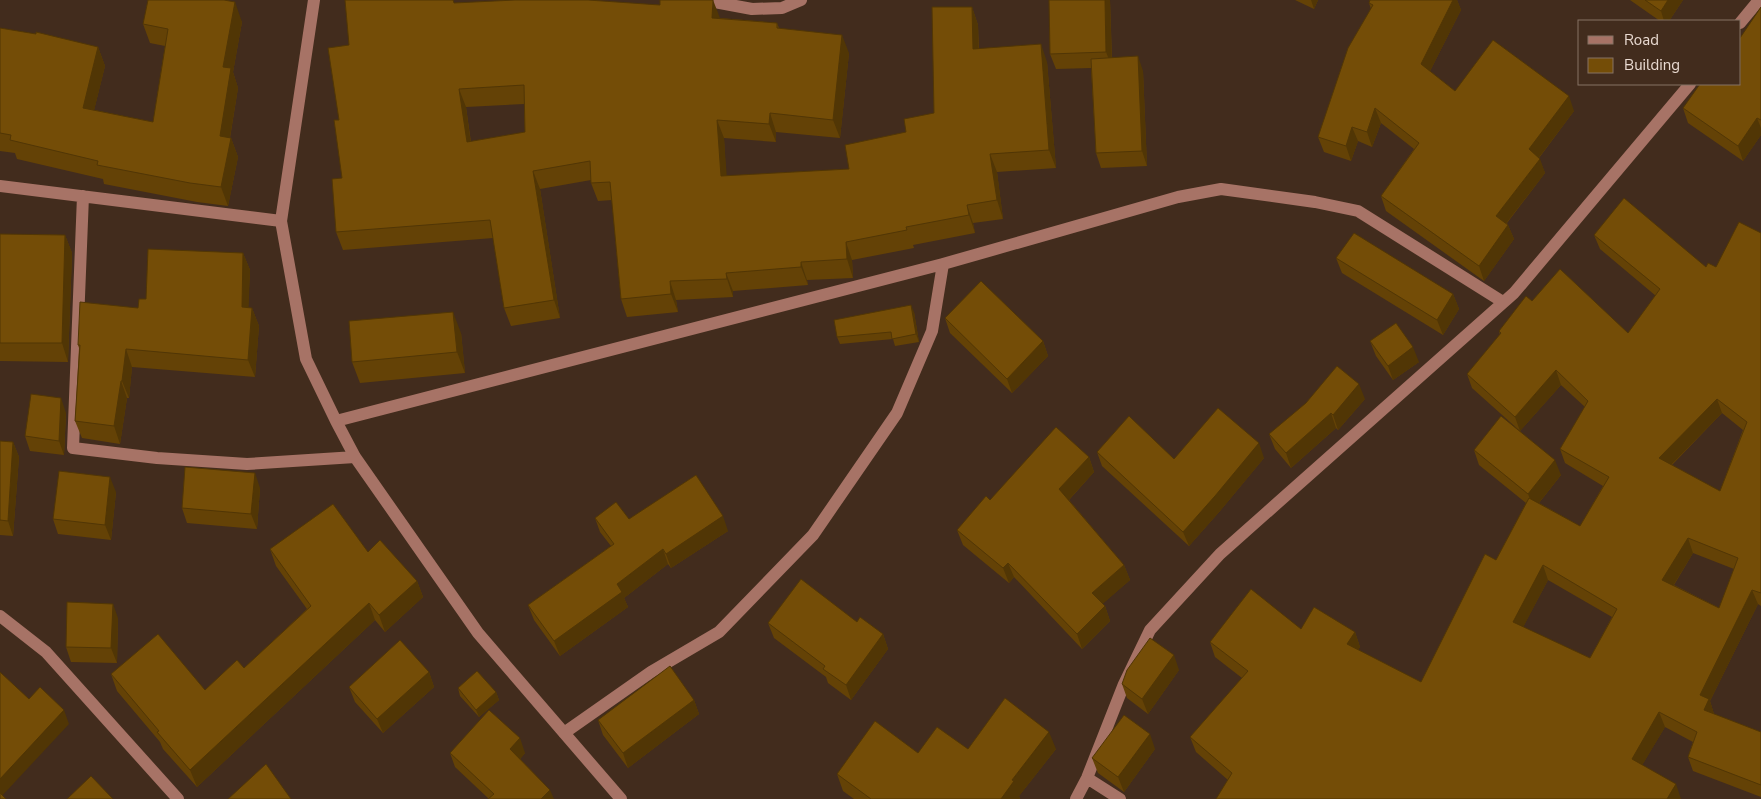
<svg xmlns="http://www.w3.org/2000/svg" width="1761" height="799" font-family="'Nunito Sans',sans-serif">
<rect width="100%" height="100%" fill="#422c1d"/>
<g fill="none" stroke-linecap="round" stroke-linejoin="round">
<!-- minor -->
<path stroke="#a77366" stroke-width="12" d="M314,0L281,221L306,359L336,421L355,457L478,633L621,799
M704,0L752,9L782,8L801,0
M1740,23L1759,0
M0,186L281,221
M83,196L73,448L157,458L247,464L355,457
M336,421L943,264L1178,197L1221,189L1315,202L1358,211L1503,302
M0,616L46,652L178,799
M564,733L651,672L719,632L813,535L897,413L932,331L943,264
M1087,778L1120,799
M1076,799L1087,778L1124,684L1150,630L1220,554L1514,293L1690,84"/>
</g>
<!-- wall -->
<path fill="#644206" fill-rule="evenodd" d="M1110,0L1112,58L1143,71L1147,166L1101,168L1096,153L1091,68L1056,69L1050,54Z
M1295,0H1318L1314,9Z
M1370,0H1457L1461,10L1430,71L1455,91L1574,111L1539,158L1545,173L1507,223L1514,239L1484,281L1386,211L1381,196L1414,149L1381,123L1372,147L1358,141L1351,161L1324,152L1318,137L1371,9L1369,3Z
M1630,0H1683L1669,21H1660Z
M228,1L242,22L233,72L238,88L230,138H231L238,157L228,206L197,202L104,184L103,179L17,159L15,153L0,151V28L98,47L105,66L94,110L153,122L165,46L150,43L143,24Z
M457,3L720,18L777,23L779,28L849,53L840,138L776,132V142L724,138L726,176L849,169L906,132L934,113L972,7L978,25L979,49L1047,62L1056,168L997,172L1003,219L973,223L975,233L913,245L914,248L852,260L853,278L807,280L808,285L733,291V297L676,300L678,312L627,317L621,299L612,200L598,201L591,183V180L540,189L560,318L511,326L504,308L493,238L343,250L336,232L342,178L339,120L349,45ZM524,104L525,132L471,142L466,107Z
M1761,7V135L1743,161L1688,123L1683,108L1740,84Z
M1761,233V606L1758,604L1710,701L1714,714L1761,732V797L1693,771L1688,757L1693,742L1665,727L1642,765L1228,780L1196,752L1190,737L1242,678L1215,657L1210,642L1301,629L1355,632L1360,647L1358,650L1421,682L1496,560L1526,503L1479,465L1474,450L1561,475L1539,503L1580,526L1603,486L1565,463L1560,449L1585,407L1561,385L1520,431L1472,388L1467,374L1500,335L1499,331L1532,301L1628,333L1656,296L1600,249L1594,235L1706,267H1716ZM1722,413L1743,430L1720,491L1672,465ZM1693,553L1734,569L1719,608L1674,585ZM1548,580L1612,617L1590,658L1523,627Z
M0,234L65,235L72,253L68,362L0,361Z
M243,253L250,270L248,308H252L259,326L255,377L132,367L129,398H127L120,444L82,438L75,421L79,348L78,345L138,308L146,299Z
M1336,258L1453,294L1459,309L1443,335L1342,273Z
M914,312L919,342L895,346L893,339L840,344L837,337Z
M945,318L1043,341L1048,356L1012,393L950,333Z
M461,333L465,373L360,383L352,362Z
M1370,341L1419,362L1393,380L1376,356Z
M1365,399L1338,430L1336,428L1291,468L1275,449L1269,434Z
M66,413L64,455L30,451L25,436Z
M0,441L13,442L19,457L13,536L0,535Z
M1097,452L1174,459L1264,458L1220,511L1189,546L1102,466Z
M1089,457L1094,472L1069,500L1124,565L1130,580L1102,604L1105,606L1110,621L1082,649L1014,577L1009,583L963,545L957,530L990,500Z
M260,488L257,529L187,523L182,508Z
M116,492L111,540L58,534L53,519Z
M595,518L629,519L728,531L671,568L668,564L624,598L628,607L560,656L534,620L528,605L611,546L600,532Z
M270,549L368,552L417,581L423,597L385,632L375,620L197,787L163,749L160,742L117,691L111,674L205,690L244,668L307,609L276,566Z
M118,618L117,663L71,662L66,647Z
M857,622L883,634L888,649L851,700L828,683L826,677L774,638L768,623Z
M1179,670L1148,714L1127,698L1122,684Z
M429,672L434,687L383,733L355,702L349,687Z
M458,688L496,692L499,700L479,717L460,696Z
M694,700L699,714L628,768L603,735L598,720Z
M968,749H1056L1019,796L1020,799H854L843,791L837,774L918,753Z
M1155,749L1124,792L1098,773L1092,758Z
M450,753H525L520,759L550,790L489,799L455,767Z"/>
<!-- shaded-wall -->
<path fill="#513605" d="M713,0L720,18H712Z
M1105,0H1110L1112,67L1106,52Z
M1311,0H1318L1314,9Z
M1453,0H1457L1461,10L1426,79L1421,64Z
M1668,0H1683L1669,21H1664L1661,11Z
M235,2L242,22L233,72L238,88L227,155L220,136L223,67Z
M972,7L978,25L979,67L973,49Z
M842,35L849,53L840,138L833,120Z
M1041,44L1047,62L1056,168L1049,150Z
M98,47L105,66L90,127L83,108Z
M1138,56L1143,71L1147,166L1142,151Z
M459,89L466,107L473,160L467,142Z
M1569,96L1574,111L1534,164L1529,149Z
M1375,108L1381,123L1372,147L1367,132Z
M770,113L776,132V142L769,124Z
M1757,118L1761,128V135L1743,161L1738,146Z
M717,120L724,138L728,194L721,176Z
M1352,127L1358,141L1351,161L1346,146Z
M231,138L238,157L228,206L221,187Z
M990,154L997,172L1003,219L997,200Z
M1540,159L1545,173L1501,230L1496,216Z
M533,171L540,189L560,318L554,300Z
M967,205L973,223L975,233L969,215Z
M1508,225L1514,239L1484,281L1479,266Z
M65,235L72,253L68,362L62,343Z
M846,242L852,260L853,278L847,259Z
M243,253L250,270L248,325L242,307Z
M801,262L807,280L808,285L801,267Z
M726,273L733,291V297L727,279Z
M670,281L676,300L678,312L671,294Z
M1453,294L1459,309L1443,335L1437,320Z
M911,305L914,312L919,342L916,334Z
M252,308L259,326L255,377L248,360Z
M453,312L461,333L465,373L457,352Z
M1043,341L1048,356L1012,393L1007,379Z
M1413,347L1419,362L1393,380L1388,366Z
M126,349L132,367L129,398L122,381Z
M1556,370L1561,385L1520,431L1515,417Z
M121,381L127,398L120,444L114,426Z
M1359,384L1365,399L1338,430L1333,415Z
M61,398L66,413L64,455L59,441Z
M1717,399L1722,413L1664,472L1659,458Z
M1331,413L1336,428L1291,468L1286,453Z
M13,442L19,457L13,536L8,521Z
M1259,443L1264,458L1220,511L1189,546L1183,532Z
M1089,457L1094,472L1065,504L1059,489Z
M1555,460L1561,475L1534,509L1528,494Z
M255,473L260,488L257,529L251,514Z
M110,477L116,492L111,540L105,525Z
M723,516L728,531L671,568L666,554Z
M1688,538L1693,553L1668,594L1662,580Z
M663,549L668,564L624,598L628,607L560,656L554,641L617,584Z
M1008,563L1014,577L1009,583L1003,568Z
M1124,565L1130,580L1098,608L1092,593Z
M1543,565L1548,580L1518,637L1513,622Z
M417,581L423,597L385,632L379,615Z
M1752,590L1758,604L1710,701L1714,714L1704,710L1700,695Z
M369,603L375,620L197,787L190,770Z
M113,604L118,618L117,663L111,648Z
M1105,606L1110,621L1082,649L1077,634Z
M1355,632L1360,647L1353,659L1347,644Z
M883,634L888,649L851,700L846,685Z
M1174,655L1179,670L1148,714L1142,699Z
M429,672L434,687L383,733L377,719Z
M496,692L499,700L479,717L476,710Z
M694,700L699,714L628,768L623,753Z
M64,710L69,724L0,798V779Z
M1659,712L1665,727L1637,774L1632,759Z
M1049,732L1056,749L1019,796L1020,799H1001L1012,780Z
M1150,734L1155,749L1124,792L1118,777Z
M520,738L525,753L516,764L510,749Z
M1676,784L1681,799H1667Z
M550,790L554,799H541Z"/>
<!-- building -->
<path fill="#744d07" stroke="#513605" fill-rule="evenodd" d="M148,0H224L235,2L223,67L231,68L220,136L231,138L221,187L190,183L97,165L98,161L10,140L11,135L0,133V28L36,34V32L98,47L83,108L153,122L168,29L143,24Z
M345,0H453L454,3L515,0H588L660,5V0H713L712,18L777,23V28L842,35L833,120L770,113L769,124L717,120L721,176L849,169L845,145L906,132L904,119L934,113L932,7H972L973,49L1041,44L1049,150L990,154L997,200L967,205L969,215L906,227L907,230L846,242L847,259L801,262V267L726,273L727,279L670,281L671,294L621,299L610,182L591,183L590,161L533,171L554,300L504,308L490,220L336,232L332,179L342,178L334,120H339L328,48L349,45ZM524,85L525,132L467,142L459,89Z
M1049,0H1105L1106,52L1050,54Z
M1370,0H1453L1421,64L1455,91L1493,40L1569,96L1529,149L1540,159L1496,216L1508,225L1479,266L1381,196L1419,143L1375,108L1367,132L1352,127L1346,146L1318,137L1348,48L1373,5L1369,3Z
M1645,0H1668L1661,11Z
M1761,7V120L1757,118L1738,146L1683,108L1700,84H1740V38Z
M1138,56L1142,151L1096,153L1091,59Z
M1624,198L1706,267L1708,263L1716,267L1739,222L1761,233V593L1752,590L1700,695L1709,699L1704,710L1761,732V785L1688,757L1697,732L1659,712L1632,759L1676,784L1667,799H1216L1232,773L1190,737L1248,671L1210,642L1251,589L1301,629L1314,607L1355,632L1347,644L1421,682L1485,554L1496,560L1529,498L1580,526L1609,477L1560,449L1588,401L1556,370L1515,417L1467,374L1501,333L1499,331L1526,296L1532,301L1560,269L1628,333L1660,289L1594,235ZM1717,399L1747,422L1720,491L1659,458ZM1688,538L1738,558L1719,608L1662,580ZM1543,565L1617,609L1590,658L1513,622Z
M1354,233L1453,294L1437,320L1336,258Z
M0,234L65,235L62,343H0Z
M148,249L243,253L242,307L252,308L248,360L126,349L122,381H121L114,426L75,421L80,345H78L80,302L138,308L139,299H146Z
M981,281L1043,341L1007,379L945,318Z
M911,305L916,334L892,339L891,332L837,337L834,320Z
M453,312L457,352L352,362L349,321Z
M1396,323L1413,347L1388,366L1370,341Z
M1337,366L1359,384L1333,415L1331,413L1286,453L1269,434L1306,403Z
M31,394L61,398L59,441L25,436Z
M1218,408L1259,443L1215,496L1183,532L1097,452L1129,416L1174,459Z
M1501,416L1555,460L1528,494L1474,450Z
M1056,427L1089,457L1059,489L1124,565L1092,593L1105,606L1077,634L1008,563L1003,568L957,530L986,496L990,500Z
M0,441L13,442L8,521L0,520Z
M185,467L255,473L251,514L182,508Z
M59,471L110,477L105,525L53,519Z
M696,475L723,516L666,554L663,549L617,584L622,592L554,641L528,605L614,544L595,518L616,502L629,519Z
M333,504L368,552L380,540L417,581L379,615L369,603L190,770L157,732L159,731L111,674L158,634L205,690L237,660L244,668L311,606L270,549Z
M801,579L857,622L860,617L883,634L846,685L823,669L825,666L768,623Z
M67,602L113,604L111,648L66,647Z
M1150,638L1174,655L1142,699L1122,684L1127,670Z
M400,640L429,672L377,719L349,687Z
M670,666L694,700L623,753L598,720Z
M477,671L496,692L476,710L458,688Z
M0,672L29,699L40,687L64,710L0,779Z
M1005,698L1049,732L1012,780L1014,781L1001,799H871L837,774L875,721L918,753L937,727L968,749Z
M489,710L520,738L510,749L550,790L541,799H488L494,794L450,753Z
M1124,715L1150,734L1118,777L1092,758Z
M266,764L291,799H228Z
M91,776L113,799H67Z
M0,793L6,799H0Z"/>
<!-- legend -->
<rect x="1578" y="20" width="162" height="65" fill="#422c1d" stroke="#857265"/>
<rect x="1588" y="36" width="25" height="8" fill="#a77366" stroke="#857265"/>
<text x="1624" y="45" font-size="15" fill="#e9dad1">Road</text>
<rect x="1588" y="58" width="25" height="15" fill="#744d07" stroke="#857265"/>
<text x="1624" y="70" font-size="15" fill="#e9dad1">Building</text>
</svg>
